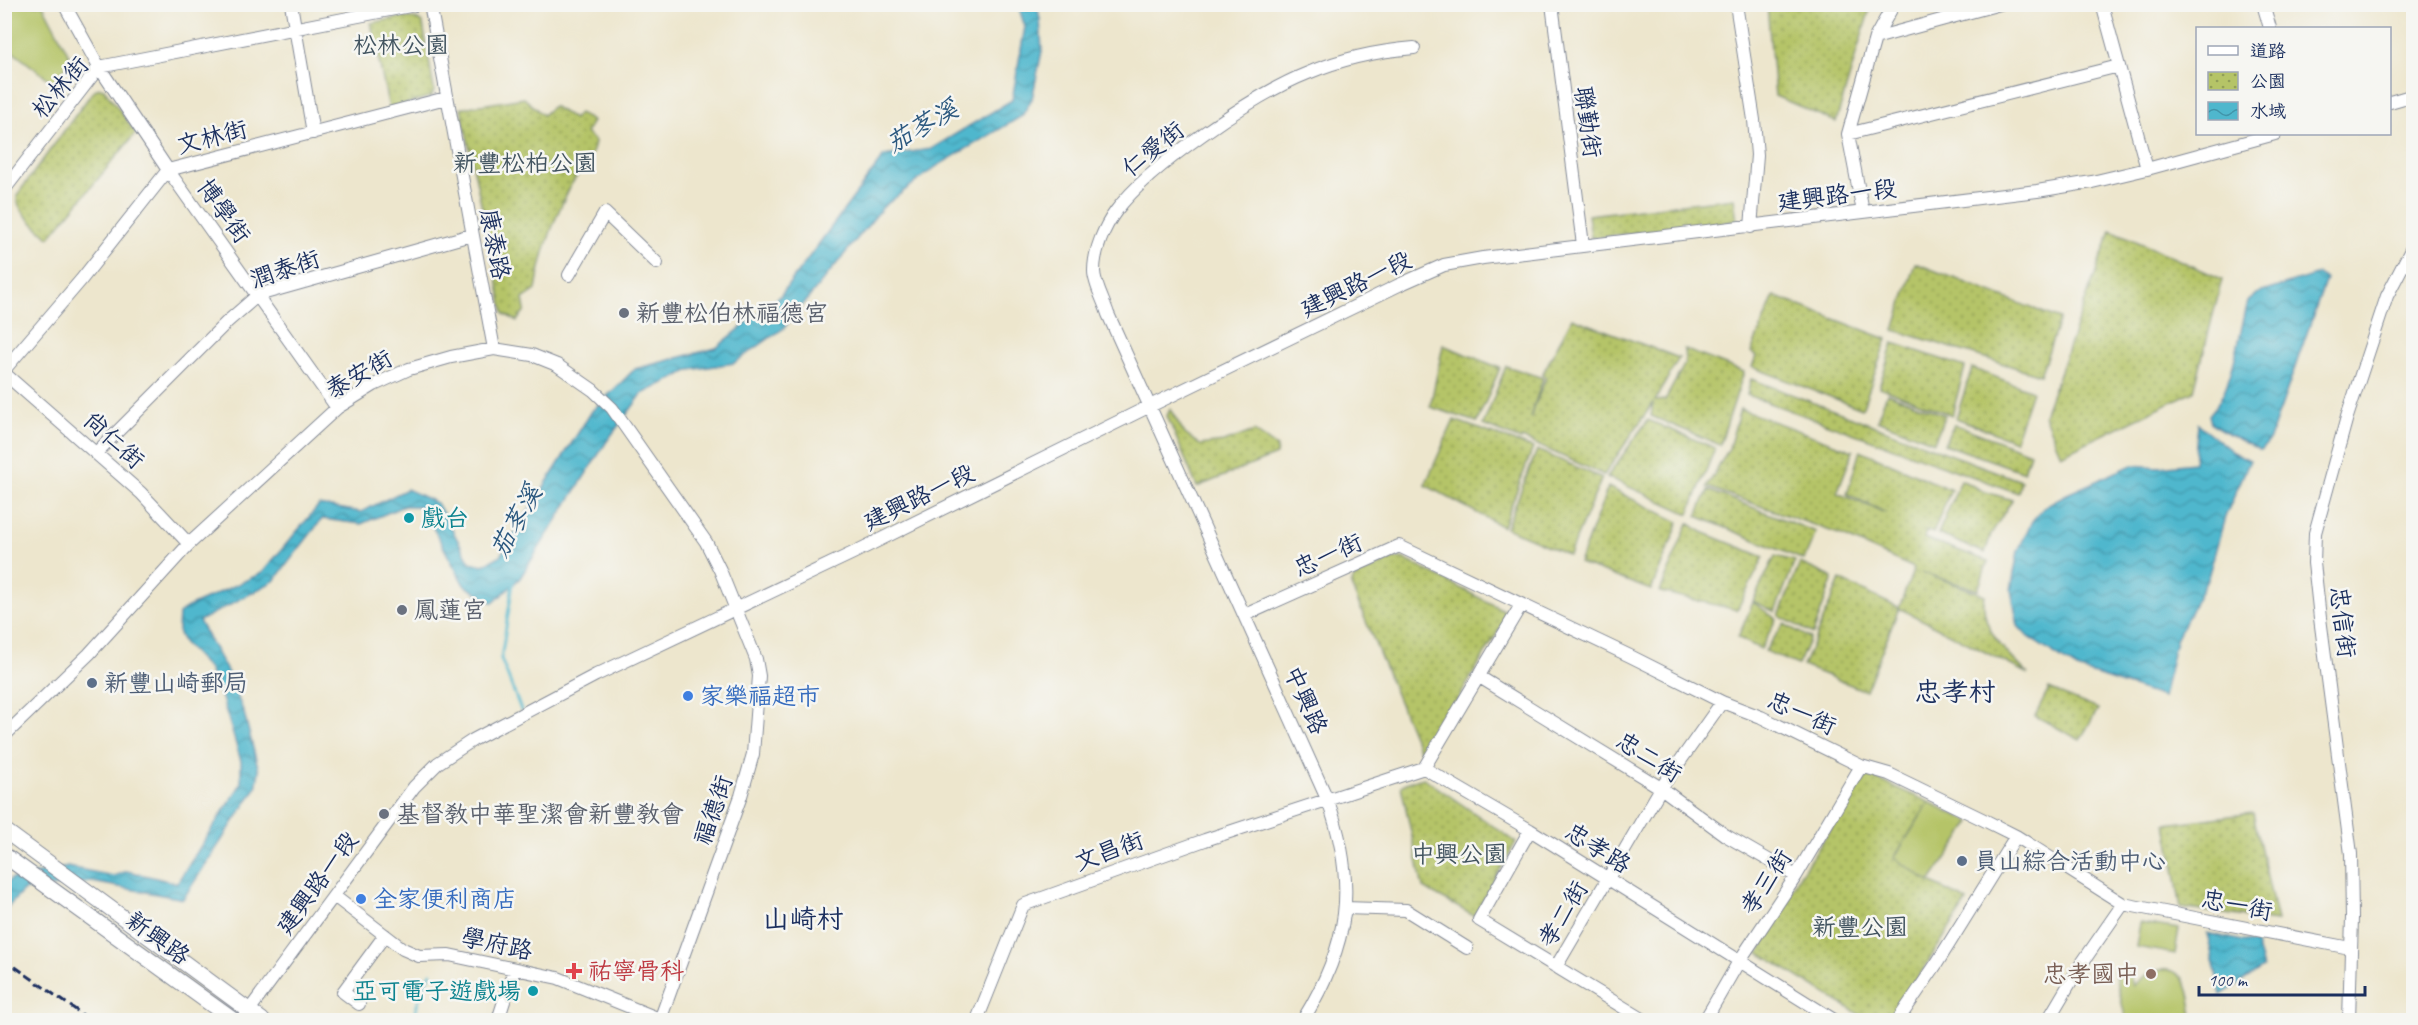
<svg xmlns="http://www.w3.org/2000/svg" width="2418" height="1025" font-family="Caveat,'LXGW WenKai TC',sans-serif">
<defs>
<pattern id="park-dots" width="8" height="8" patternUnits="userSpaceOnUse" patternTransform="scale(1.5)"><rect width="8" height="8" fill="#b5c467"/><path d="M2 2h.1M6 6h.1" fill="none" stroke="#92a058" stroke-width="1.8" stroke-linecap="round"/></pattern>
<pattern id="water-waves" width="16" height="10" patternUnits="userSpaceOnUse" patternTransform="scale(1.5)"><rect width="16" height="10" fill="#4fb7cd"/><path d="M0 5q4-4 8 0t8 0" fill="none" stroke="#4195aa"/></pattern>
</defs>
<rect width="100%" height="100%" fill="#f6f6f2"/>
<filter id="ink" filterUnits="userSpaceOnUse"><feTurbulence type="fractalNoise" baseFrequency=".0167" numOctaves="2"/><feDisplacementMap in="SourceGraphic" scale="12" xChannelSelector="R" yChannelSelector="G"/><feConvolveMatrix kernelMatrix="1 2 1 2 8 2 1 2 1" color-interpolation-filters="sRGB"/></filter>
<filter id="wash" filterUnits="userSpaceOnUse"><feTurbulence type="fractalNoise" baseFrequency=".008" numOctaves="4" result="noise"/><feDisplacementMap in="SourceGraphic" scale="24" xChannelSelector="R" yChannelSelector="G"/><feGaussianBlur stdDeviation="1.35" result="paint"/><feColorMatrix in="noise" values="0 0 0 0 0 0 0 0 0 0 0 0 0 0 0 0 0 1.4 0 .05"/><feComposite in="paint" operator="in"/></filter>
<g filter="url(#wash)">
<rect width="100%" height="100%" fill="#ede6cd"/>
<!-- grass -->
<path fill="#b5c467" stroke="#687a62" stroke-width="1.5" d="M4,5H43L71,59L54,83L5,46Z
M1929,802L1971,822L1930,882L1894,858Z
M2140,923L2179,929L2175,954L2136,947Z
M2128,967L2133,986C2146,971 2173,960 2185,983C2191,993 2191,1009 2194,1020H2126L2114,971Z"/>
<!-- park -->
<path fill="url(#park-dots)" stroke="#687a62" stroke-width="1.5" d="M1767,5H1871L1836,122L1775,96Z
M403,17L418,20L423,24L434,90L432,96L389,109L371,23Z
M100,88L104,89L136,133L49,238C39,228 15,211 17,195L94,90Z
M524,98L543,115L553,106L574,119L579,113L592,121L586,133L595,141C594,158 579,171 571,185C554,219 541,253 536,290L523,299L525,310L517,321L504,314L461,108Z
M1734,198L1737,221L1591,238L1588,215Z
M2111,230L2222,279L2194,391L2061,455L2044,415Z
M1915,263L2060,319L2040,375L1894,330Z
M1774,296L1887,339L1862,409L1752,367L1756,356L1751,352Z
M1572,318L1679,358L1655,401L1665,400L1685,363L1684,349L1744,372L1720,445L1651,416L1653,403L1604,475L1522,438L1521,440L1483,425L1506,366L1543,378L1530,418L1546,377L1542,375Z
M1893,343L1965,367L1952,415L1879,387Z
M1443,345L1500,368L1477,422L1430,407Z
M1972,368L2032,391L2015,441L1956,418Z
M1751,379L2021,481L2018,493L1747,395Z
M1887,393L1945,415L1934,442L1877,420Z
M1170,409L1185,434L1200,445L1224,442L1254,431L1277,447L1276,455L1197,487L1167,416Z
M1740,409L1853,451L1837,493L1886,513L1847,494L1860,450L1951,490L1933,533L1927,530L1924,538L1988,561L1978,590L1921,572L1985,595C1978,628 2007,653 2028,674L1899,608L1866,691L1803,666L1840,580L1899,608L1914,568L1836,533L1707,487L1729,448Z
M1454,420L1533,448L1503,527L1425,485Z
M1648,420L1715,448L1689,514L1607,477Z
M1954,424L2030,453L2024,472L1944,444Z
M1537,450L1602,478L1569,555L1506,528Z
M1961,480L1983,491L2012,500L1991,534L1985,553L1938,534Z
M1608,487L1679,522L1651,590L1579,563Z
M1708,490L1816,532L1804,560L1697,516Z
M1688,523L1702,532L1764,557L1737,610L1660,592Z
M1775,556L1795,561L1775,612L1753,601Z
M1402,558L1509,613L1425,755L1419,750L1351,585L1354,578L1392,559Z
M1800,563L1833,578L1813,634L1779,616Z
M1753,602L1776,619L1761,649L1738,638Z
M1784,624L1810,638L1798,665L1765,651Z
M2049,689L2098,709L2080,740L2035,716Z
M1867,775L1929,802L1894,858L1930,882L1967,901L1891,1020H1868L1759,953L1800,875Z
M1424,778L1516,842L1474,916L1423,888L1401,786L1408,782Z
M2253,813L2277,921L2181,908L2166,824Z"/>
<!-- water -->
<path fill="url(#water-waves)" stroke="#357396" stroke-width="1.5" d="M1018,5H1037L1040,19L1042,51L1032,99L1022,116L937,166L883,207L784,328L734,363L690,370L642,394L607,441L520,578L493,603L464,585L425,513L419,506H404L361,524L322,519L274,581L199,621L228,673L244,713L259,771L256,788L183,899L92,882L24,890L5,910V885L11,879L68,867L114,876L127,871L177,883L241,784V761L222,698L208,668L183,642L178,631L179,614L186,608L262,573L319,505L361,512L407,489L437,503L470,562L483,565L500,556L592,411L635,369L716,348L780,296L884,156L931,149L1012,100L1025,27Z
M2318,274L2326,279L2269,441L2261,450L2241,441L2211,423L2209,415C2234,388 2238,337 2248,302L2256,294Z
M2198,424L2233,452L2250,460L2225,517L2208,577L2176,640L2163,697L2077,669L2028,637L2018,626L2011,590L2018,551L2032,521L2045,506L2065,495L2132,465L2159,467L2194,463Z
M2207,933L2256,944L2263,968L2221,995Z"/>
<g fill="none" stroke-linecap="round" stroke-linejoin="round">
<!-- stream -->
<path stroke="#4fb7cd" stroke-width="3" d="M513,583L501,659L521,710
M413,1020L420,995L431,973"/>
</g>
</g>
<g filter="url(#ink)">
<g fill="none" stroke-linecap="round" stroke-linejoin="round">
<defs>
<path id="minor" d="M64,4L99,67L168,170L337,408
M291,4L313,133
M430,4L494,349
M1552,4L1583,245
M1736,4L1754,120L1757,155L1751,227
M2102,4L2147,169
M2263,4L2270,28
M1875,38L2000,4
M2390,102L2414,95
M1848,134L2119,66
M4,190L99,67L420,4
M1863,212L1848,134L1875,38L1894,4
M569,275L605,213L657,263
M4,370L81,280L168,170L446,98
M4,373L141,493L189,544
M97,452L227,322L258,295L471,235
M1245,615L1399,546L1630,656L1722,702L1761,717L1861,766L1889,774L1984,820L2016,836L2123,904L2350,948
M1478,676L1661,788L1725,835L1796,876
M4,736L89,654L189,544L337,408L374,385L409,369L451,357L494,349L532,355L557,365L593,390L612,408L706,542L720,570L756,659L759,676L753,754L741,796L660,1020
M1424,768L1521,605
M1530,830L1479,920L1644,1020
M334,896L403,949L419,956L449,955L558,978L662,1020
M1345,908L1406,910L1467,948
M1556,967L1661,788L1722,702
M359,1004L343,992L385,935
M242,1020L414,787L438,763L473,740L596,675L853,553L1150,406L1401,284L1444,265L1483,258L2037,191L2092,182L2147,169L2275,134
M498,1020L514,970
M977,1020L1023,905L1205,840L1424,768L1530,830L1834,1020
M1303,1020C1349,945 1358,885 1328,801L1108,314C1104,301 1094,284 1094,271C1094,251 1104,227 1116,211C1149,166 1255,94 1308,73C1341,59 1378,51 1414,48
M1705,1020L1738,963L1796,876L1861,766
M1898,1020L1937,963L2016,836
M2048,1020L2080,966L2123,904
M2349,1020L2352,918L2351,854L2320,618L2314,563L2315,533L2347,417L2387,296L2414,244"/>
<path id="major" d="M4,830L262,1020
M4,855L233,1020"/>
</defs>
<!-- minor casing -->
<use href="#minor" stroke="#848a96" stroke-width="14"/>
<!-- major casing -->
<use href="#major" stroke="#848a96" stroke-width="17"/>
<!-- minor -->
<use href="#minor" stroke="#fff" stroke-width="12"/>
<!-- major -->
<use href="#major" stroke="#fff" stroke-width="15"/>
<!-- rail -->
<path stroke="#1b2f5e" stroke-width="3" stroke-dasharray="9 4.5" stroke-linecap="butt" d="M4,959L90,1020"/>
</g>
</g>
<!-- markers -->
<g fill="#6b7280" stroke="#f6f6f2" stroke-width="2">
<circle cx="624" cy="313" r="6"/>
<circle cx="402" cy="610" r="6"/>
<circle cx="384" cy="814" r="6"/>
</g>
<g fill="#0f9aa8" stroke="#f6f6f2" stroke-width="2">
<circle cx="409" cy="518" r="6"/>
<circle cx="533" cy="991" r="6"/>
</g>
<g fill="#5c6f8a" stroke="#f6f6f2" stroke-width="2">
<circle cx="92" cy="683" r="6"/>
<circle cx="1962" cy="861" r="6"/>
</g>
<g fill="#3f7fe0" stroke="#f6f6f2" stroke-width="2">
<circle cx="688" cy="696" r="6"/>
<circle cx="361" cy="899" r="6"/>
</g>
<path fill="#e0444e" stroke="#f6f6f2" stroke-width="2" d="M571 962h6v6h6v6h-6v6h-6v-6h-6v-6h6z"/>
<circle fill="#8d6e63" stroke="#f6f6f2" stroke-width="2" cx="2151" cy="974" r="6"/>
<g text-anchor="middle" dominant-baseline="central" stroke-width="5" stroke-linejoin="round" paint-order="stroke">
<!-- park labels -->
<g font-size="24" fill="#425460" stroke="#f6f6f2">
<text x="401" y="45">松林公園</text>
<text x="525" y="163">新豐松柏公園</text>
<text x="1459" y="854">中興公園</text>
<text x="1860" y="927">新豐公園</text>
</g>
<!-- street labels -->
<g font-size="24" fill="#1b2f5e" stroke="#f6f6f2">
<text transform="translate(60 87) rotate(-49)">松林街</text>
<text transform="translate(1588 122) rotate(82)">聯勤街</text>
<text transform="translate(212 137) rotate(-14)">文林街</text>
<text transform="translate(1153 149) rotate(-39)">仁愛街</text>
<text transform="translate(1837 195) rotate(-7)">建興路一段</text>
<text transform="translate(224 211) rotate(54)">博學街</text>
<text transform="translate(495 244) rotate(79)">康泰路</text>
<text transform="translate(285 269) rotate(-19)">潤泰街</text>
<text transform="translate(1356 284) rotate(-26)">建興路一段</text>
<text transform="translate(359 374) rotate(-30)">泰安街</text>
<text transform="translate(114 440) rotate(42)">尚仁街</text>
<text transform="translate(919 497) rotate(-26)">建興路一段</text>
<text transform="translate(1328 555) rotate(-24)">忠一街</text>
<text transform="translate(2343 622) rotate(83)">忠信街</text>
<text transform="translate(1306 700) rotate(66)">中興路</text>
<text transform="translate(1802 713) rotate(24)">忠一街</text>
<text transform="translate(1649 757) rotate(32)">忠二街</text>
<text transform="translate(713 810) rotate(-71)">福德街</text>
<text transform="translate(1598 848) rotate(32)">忠孝路</text>
<text transform="translate(1109 851) rotate(-20)">文昌街</text>
<text transform="translate(1766 882) rotate(-57)">孝三街</text>
<text transform="translate(317 883) rotate(-54)">建興路一段</text>
<text transform="translate(2237 905) rotate(11)">忠一街</text>
<text transform="translate(1563 914) rotate(-59)">孝二街</text>
<text transform="translate(158 938) rotate(36)">新興路</text>
<text transform="translate(497 944) rotate(12)">學府路</text>
</g>
<!-- worship labels -->
<g font-size="24" fill="#5b616d" stroke="#f6f6f2" text-anchor="start">
<text x="636" y="313">新豐松伯林福德宫</text>
<text x="414" y="610">鳳蓮宮</text>
<text x="396" y="814">基督教中華聖潔會新豐教會</text>
</g>
<!-- culture labels -->
<g font-size="24" fill="#0d838f" stroke="#f6f6f2" text-anchor="start">
<text x="421" y="518">戲台</text>
<text x="521" y="991" text-anchor="end">亞可電子遊戲場</text>
</g>
<!-- service labels -->
<g font-size="24" fill="#4e5e75" stroke="#f6f6f2" text-anchor="start">
<text x="104" y="683">新豐山崎郵局</text>
<text x="1974" y="861">員山綜合活動中心</text>
</g>
<!-- shop labels -->
<g font-size="24" fill="#366cbe" stroke="#f6f6f2" text-anchor="start">
<text x="700" y="696">家樂福超市</text>
<text x="373" y="899">全家便利商店</text>
</g>
<!-- health labels -->
<g font-size="24" fill="#be3a42" stroke="#f6f6f2" text-anchor="start">
<text x="588" y="971">祐寧骨科</text>
</g>
<!-- education labels -->
<g font-size="24" fill="#785e54" stroke="#f6f6f2" text-anchor="end">
<text x="2139" y="974">忠孝國中</text>
</g>
<!-- water labels -->
<g font-size="26" font-style="italic" fill="#2b587f" stroke="#f6f6f2">
<text transform="translate(922 126) rotate(-30)">茄苳溪</text>
<text transform="translate(516 521) rotate(-61)">茄苳溪</text>
</g>
<!-- quarter labels -->
<g font-size="27" fill="#1b2f5e" stroke="#f6f6f2">
<text x="1955" y="692">忠孝村</text>
<text x="803" y="919">山崎村</text>
</g>
</g>
<!-- margin -->
<rect width="2418" height="1025" fill="none" stroke="#f6f6f2" stroke-width="24"/>
<!-- legend -->
<rect x="2196" y="27" width="195" height="108" fill="#f6f6f2" stroke="#9ea6b7" stroke-width="1.5"/>
<rect x="2208" y="46" width="30" height="9" fill="#ffffff" stroke="#9ea6b7" stroke-width="1.5"/>
<text x="2250" y="57" font-size="18" fill="#1b2f5e">道路</text>
<rect x="2208" y="72" width="30" height="18" fill="url(#park-dots)" stroke="#9ea6b7" stroke-width="1.5"/>
<text x="2250" y="87" font-size="18" fill="#1b2f5e">公園</text>
<rect x="2208" y="102" width="30" height="18" fill="url(#water-waves)" stroke="#9ea6b7" stroke-width="1.5"/>
<text x="2250" y="117" font-size="18" fill="#1b2f5e">水域</text>
<!-- scale -->
<path d="M2199 986v9h166v-9" fill="none" stroke="#1b2f5e" stroke-width="3"/>
<text x="2208" y="986" font-size="18" fill="#1b2f5e" stroke="#f6f6f2" stroke-width="4.5" paint-order="stroke">100 m</text>
</svg>
